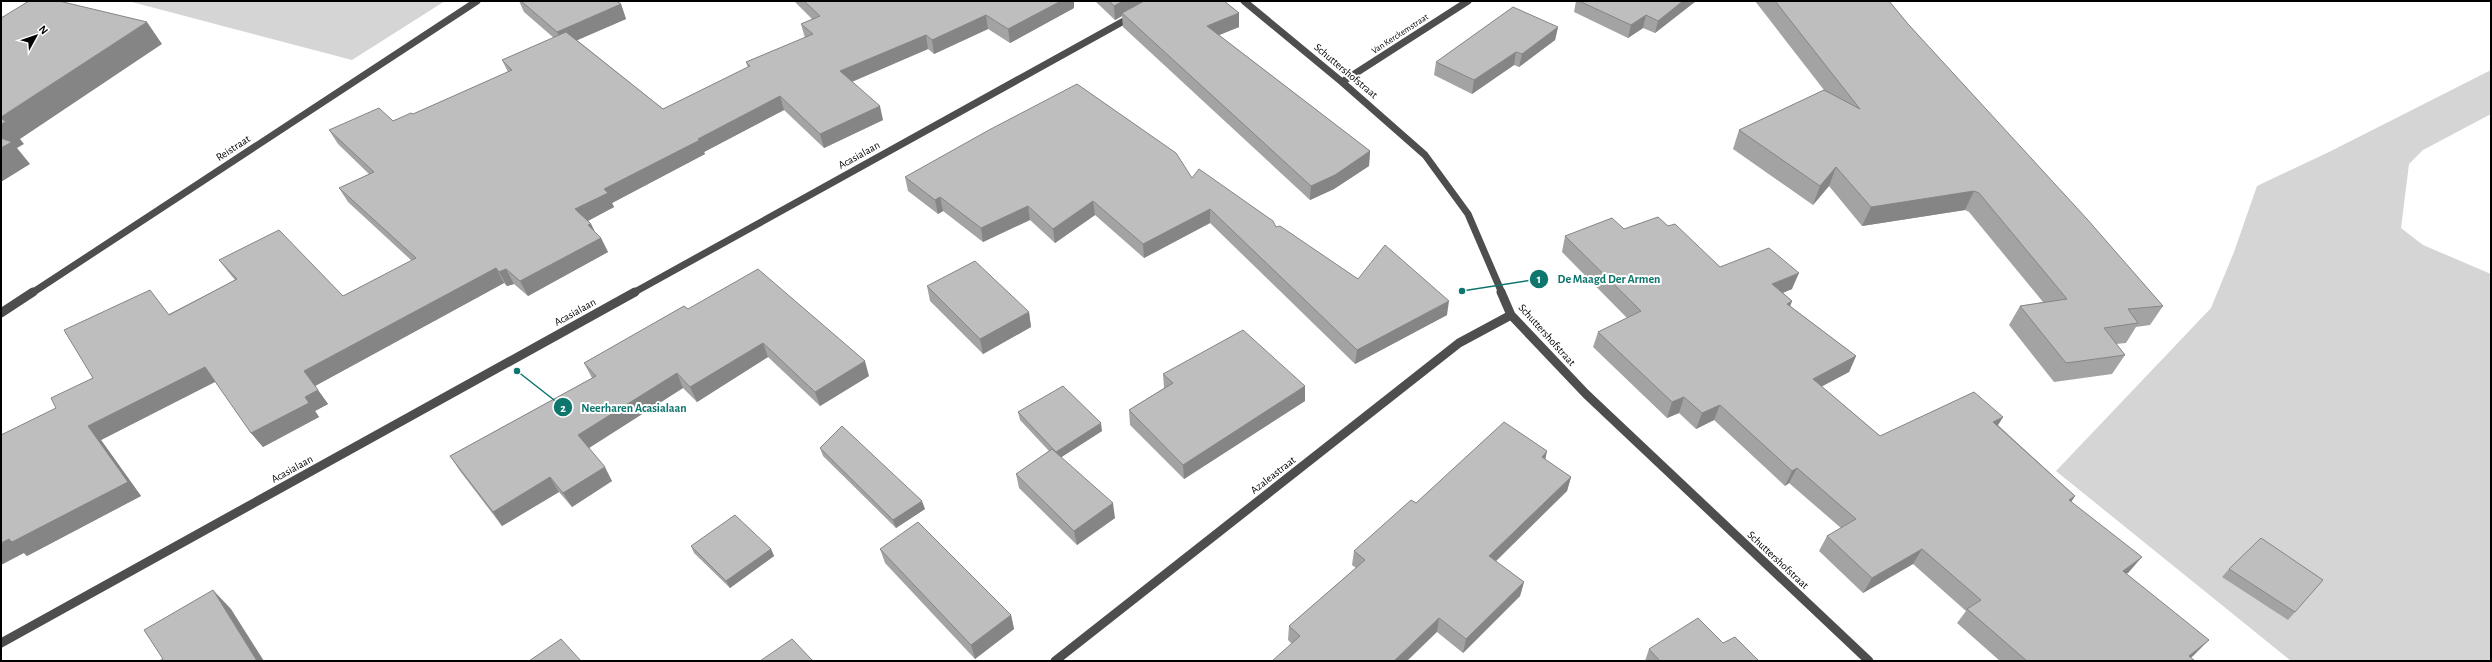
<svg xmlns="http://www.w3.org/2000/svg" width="2492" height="662" font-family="'Alegreya Sans',sans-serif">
<rect width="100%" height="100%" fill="#fff"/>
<!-- green -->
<path fill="#d5d5d5" d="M128,1H445L352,60Z
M2491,70V114L2423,150L2409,164L2401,228L2423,245L2491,274V661H2291L2056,471L2211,308L2234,252L2257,186L2329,152Z"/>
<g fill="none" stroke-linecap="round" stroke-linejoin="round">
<!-- street-far1 -->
<path stroke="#4e4e4e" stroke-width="7" d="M1244,1L1342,82L1425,155L1468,214L1502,293
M1342,82L1468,1
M32,293L477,1
M633,293L1131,17"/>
<!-- street -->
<path stroke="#4e4e4e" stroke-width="9" d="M1501,292L1511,315L1586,394L1869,661
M1,313L33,292
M1,643L635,292
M1055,661L1459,343L1511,315"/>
</g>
<!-- wall -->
<path fill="#a3a3a3" d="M519,1H616L621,4L626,19L577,40L663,109L748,68L746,62L805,38L801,24L812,19L794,1H1074V8L1010,43L988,29L934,54L928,49L852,82L883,120L824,148L784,110L704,152L705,154L612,203L614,207L588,221L591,224L595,232L601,238L608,252L528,296L514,284L507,286L504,283L315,386L328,404L315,411L319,417L263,447L251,433L216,381L101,440L141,496L27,556L24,553L56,408L169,314L235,280L230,274L219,260L343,296L412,261L348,202L339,188L369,174L338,144L329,130L393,121L413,114L508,72L502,60L554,38L524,12Z
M1095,1H1224L1239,13V27L1219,35L1370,151L1369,166L1334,189L1310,200L1123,27L1122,16L1115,20Z
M1576,1H1696L1655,33L1643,28L1628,38L1574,12Z
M1755,1H1889L1908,24L2163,306L2150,325L2136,327L2126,343L2116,344L2125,355L2112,374L2054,382L2009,325L2020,306L2043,302L1969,212L1965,210L1862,226L1829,186L1813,205L1733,149L1739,130L1824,90Z
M1558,27L1555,40L1519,67L1514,65L1472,94L1434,75L1436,62Z
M905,177L1192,178L1276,227L1358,279L1447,315L1355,364L1210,223L1144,258L1095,215L1055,243L1030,220L983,242L943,211L938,214L908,191Z
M1668,226L1720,267L1792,289L1783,293L1792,301L1790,306L1856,356L1849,372L1821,386L1880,436L2003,417L1998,425L2075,496L2071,502L2129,572L2126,574L2195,654L2191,658L2195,661H2000L1957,623L1966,611L1913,564L1863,593L1819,551L1827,536L1841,528L1789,483L1785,486L1714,420L1696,429L1679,413L1667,418L1593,347L1598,332L1627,318L1562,252L1565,236L1624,229Z
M927,286L1029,312L1031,327L983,354L930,301Z
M688,309L869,376L820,406L768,357L697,402L683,388L588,448L612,481L572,507L559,492L502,526L460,471L450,456L592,378L584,363Z
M1163,374L1305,401L1184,479L1130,425L1129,410L1164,388Z
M1018,412L1102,431L1061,457L1115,518L1077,545L1019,488L1016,474L1049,451L1020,420Z
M820,448L925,509L896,528L823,456Z
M1545,460L1571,477L1567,491L1495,561L1524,582L1520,596L1463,653L1437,632L1292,644L1288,640L1289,626L1356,568L1352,565L1354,551L1416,503Z
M691,546L771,549L774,556L730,588L694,553Z
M880,549L1011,615L1014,629L975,659L885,563Z
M2229,569L2295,612L2288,620L2222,577Z
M1723,643L1759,661H1645L1649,649Z"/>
<!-- shaded-wall -->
<path fill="#858585" d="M1061,1H1074V8L1010,43L1008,29Z
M1123,1H1150L1122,13V16L1115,20L1114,6Z
M1683,1H1696L1655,33L1658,21Z
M621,4L626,19L564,46L557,32Z
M1239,13V27L1207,40V26Z
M986,15L988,29L934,54L932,40Z
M1646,15L1643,28L1628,38L1631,25Z
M147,22L162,44L20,139L24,144L17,148L30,164L1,182V117Z
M1558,27L1555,40L1519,67L1522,54Z
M926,35L928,49L844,85L840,71Z
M1516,52L1514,65L1472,94L1474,80Z
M780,96L784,110L704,152L705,154L612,203L614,207L582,224L575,209L604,189L698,139Z
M880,106L883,120L824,148L820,134Z
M1370,151L1369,166L1334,189L1310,200L1311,186Z
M1836,167L1829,186L1813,205L1820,186Z
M1974,191L1965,210L1862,226L1871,207Z
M940,197L943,211L938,214L935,200Z
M1093,201L1095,215L1055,243L1053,229Z
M1028,206L1030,220L983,242L981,228Z
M1210,209V223L1144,258L1143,244Z
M591,224L598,238L588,225Z
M601,238L608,252L528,296L520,281Z
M496,268L504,283L315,386L304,371Z
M506,269L514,284L507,286L499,272Z
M1799,273L1792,289L1766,299L1772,284Z
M1449,301L1447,315L1355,364L1357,350Z
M1792,301L1786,317L1787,304Z
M1029,312L1031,327L983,354L980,339Z
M763,343L768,357L697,402L690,387Z
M1856,356L1849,372L1806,395L1813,379Z
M865,361L869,376L820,406L815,392Z
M205,367L217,381L101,440L141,496L27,556L24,553L1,565V543L9,539L88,426Z
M677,373L683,388L586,450L578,435Z
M1305,386V401L1184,479L1183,465Z
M318,390L328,404L315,411L319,417L263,447L251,433L305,397Z
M1684,397L1679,413L1667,418L1672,402Z
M1720,405L1714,420L1696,429L1702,413Z
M2003,417L1993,433V422Z
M1101,423L1102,431L1057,460L1056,452Z
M1547,451L1544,466L1542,457Z
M605,467L612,481L572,507L563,493Z
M1797,468L1789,483L1785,486L1792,471Z
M550,477L559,492L502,526L493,512Z
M1571,477L1567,491L1486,571L1489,556Z
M2075,496L2065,511L2069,500Z
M922,501L925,509L896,528L893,520Z
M1113,503L1115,518L1077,545L1074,531Z
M771,549L774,556L730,588L726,581Z
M1922,549L1913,564L1863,593L1872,578Z
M2142,557L2129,572L2111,586L2123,571Z
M1524,582L1520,596L1463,653L1466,639Z
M213,590L231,609L264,661H257Z
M1011,615L1014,629L975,659L971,645Z
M1439,618L1437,632L1407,661H1394Z
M2209,640L2195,654L2187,661L2189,656Z"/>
<!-- building -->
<path fill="#bebebe" stroke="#858585" d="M29,1H59L147,22L1,117V18Z
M521,1H616L621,4L557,32Z
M804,1H1061L1008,29L986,15L932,40L926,35L840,71L880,106L820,134L780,96L698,139L700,140L604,189L608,193L575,209L591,224L588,225L601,238L520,281L506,269L499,272L496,268L304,371L318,390L305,397L309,403L251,433L205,367L88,426L128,482L12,542L9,539L1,543V435L56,408L51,398L93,378L64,330L150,290L169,315L237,279L219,260L279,230L343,296L416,258L339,188L374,172L329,130L379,108L393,121L411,113L413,114L512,70L502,60L566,32L663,109L750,66L746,62L813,34L801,24L820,16Z
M1109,1H1123L1114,6Z
M1144,1H1224L1239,13L1207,26L1370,151L1335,175L1311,186L1122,13Z
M1579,1H1683L1658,21L1646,15L1631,25Z
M1775,1H1889L1908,24L2087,219L2163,306L2128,309L2138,323L2104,328L2125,355L2066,363L2020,306L2067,299L1979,193L1974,191L1871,207L1836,167L1820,186L1739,130L1824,90L1860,109Z
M1513,7L1558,27L1522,54L1516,52L1474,80L1436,62Z
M1077,84L1176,153L1192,178L1199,169L1273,221L1276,227L1280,226L1358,279L1385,245L1449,301L1357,350L1210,209L1143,244L1093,201L1053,229L1028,206L981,228L940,197L935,200L905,177L989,130Z
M1,118L6,122L1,124Z
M1,138L12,142L1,148Z
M1658,217L1668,226L1675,224L1720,267L1769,248L1799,273L1772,284L1792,301L1787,304L1856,356L1813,379L1880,436L1974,392L2003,417L1993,422L2075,496L2069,500L2142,557L2123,571L2209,640L2189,656L2195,661H2027L1967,609L1981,600L1922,549L1872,578L1827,536L1856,519L1797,468L1792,471L1720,405L1702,413L1684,397L1672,402L1598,332L1641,311L1565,236L1612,218L1624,229Z
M975,261L1029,312L980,339L927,286Z
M758,269L865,361L815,392L763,343L690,387L677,373L578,435L605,467L563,493L550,477L493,512L450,456L596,376L584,363L684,306L688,309Z
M1243,330L1305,386L1183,465L1129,410L1173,383L1163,374Z
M1063,386L1101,423L1056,452L1018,412Z
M1504,422L1547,451L1542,457L1571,477L1489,556L1524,582L1466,639L1439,618L1394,661H1272L1300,636L1289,626L1365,560L1354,551L1411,500L1416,503Z
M842,426L922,501L893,520L820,448Z
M1052,449L1113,503L1074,531L1016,474Z
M735,515L771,549L726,581L691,546Z
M918,522L1011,615L971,645L880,549Z
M2261,538L2323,580L2295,612L2229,569Z
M213,590L257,661H159L163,659L144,630Z
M1698,618L1723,643L1735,637L1759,661H1660L1649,649Z
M561,639L581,661H529Z
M792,639L813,661H760Z"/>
<g text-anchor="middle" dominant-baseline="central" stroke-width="4" stroke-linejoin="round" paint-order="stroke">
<!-- far-street labels -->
<g font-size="9" fill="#000" stroke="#fff">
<text transform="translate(1400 34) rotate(-33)">Van Kerckemstraat</text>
</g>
<!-- street labels -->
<g font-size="11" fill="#000" stroke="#fff">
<text transform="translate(1346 71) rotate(40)">Schuttershofstraat</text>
<text transform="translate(233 148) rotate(-33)">Reistraat</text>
<text transform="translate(859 155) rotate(-29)">Acasialaan</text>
<text transform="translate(575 312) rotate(-29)">Acasialaan</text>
<text transform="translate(1547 335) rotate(48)">Schuttershofstraat</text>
<text transform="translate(292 469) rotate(-29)">Acasialaan</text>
<text transform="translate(1273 475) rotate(-38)">Azaleastraat</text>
<text transform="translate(1778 560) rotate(43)">Schuttershofstraat</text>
</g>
</g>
<!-- callouts -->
<path fill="none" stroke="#0f766e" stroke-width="1.5" d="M1462 291L1539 279M517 371L563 407"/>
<g fill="#0f766e" stroke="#fff" stroke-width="1.5">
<circle cx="1462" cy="291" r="4"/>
<circle cx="517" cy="371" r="4"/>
<circle cx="1539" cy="279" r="10"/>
<circle cx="563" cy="407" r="10"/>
</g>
<g font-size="12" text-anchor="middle" font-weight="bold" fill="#fff">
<text x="1539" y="283">1</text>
<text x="563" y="412">2</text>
</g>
<g font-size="12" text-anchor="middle" font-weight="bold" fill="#0f766e" stroke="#fff" stroke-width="4" stroke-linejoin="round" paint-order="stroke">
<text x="1609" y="283">De Maagd Der Armen</text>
<text x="634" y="412">Neerharen Acasialaan</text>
</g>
<!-- border -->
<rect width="2492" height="662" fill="none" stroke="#000000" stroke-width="4"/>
<!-- north arrow -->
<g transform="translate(36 36) rotate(50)" stroke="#ffffff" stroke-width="3" paint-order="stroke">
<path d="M0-3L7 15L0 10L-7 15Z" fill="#000000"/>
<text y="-6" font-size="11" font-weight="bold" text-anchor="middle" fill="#000000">N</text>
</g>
</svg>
